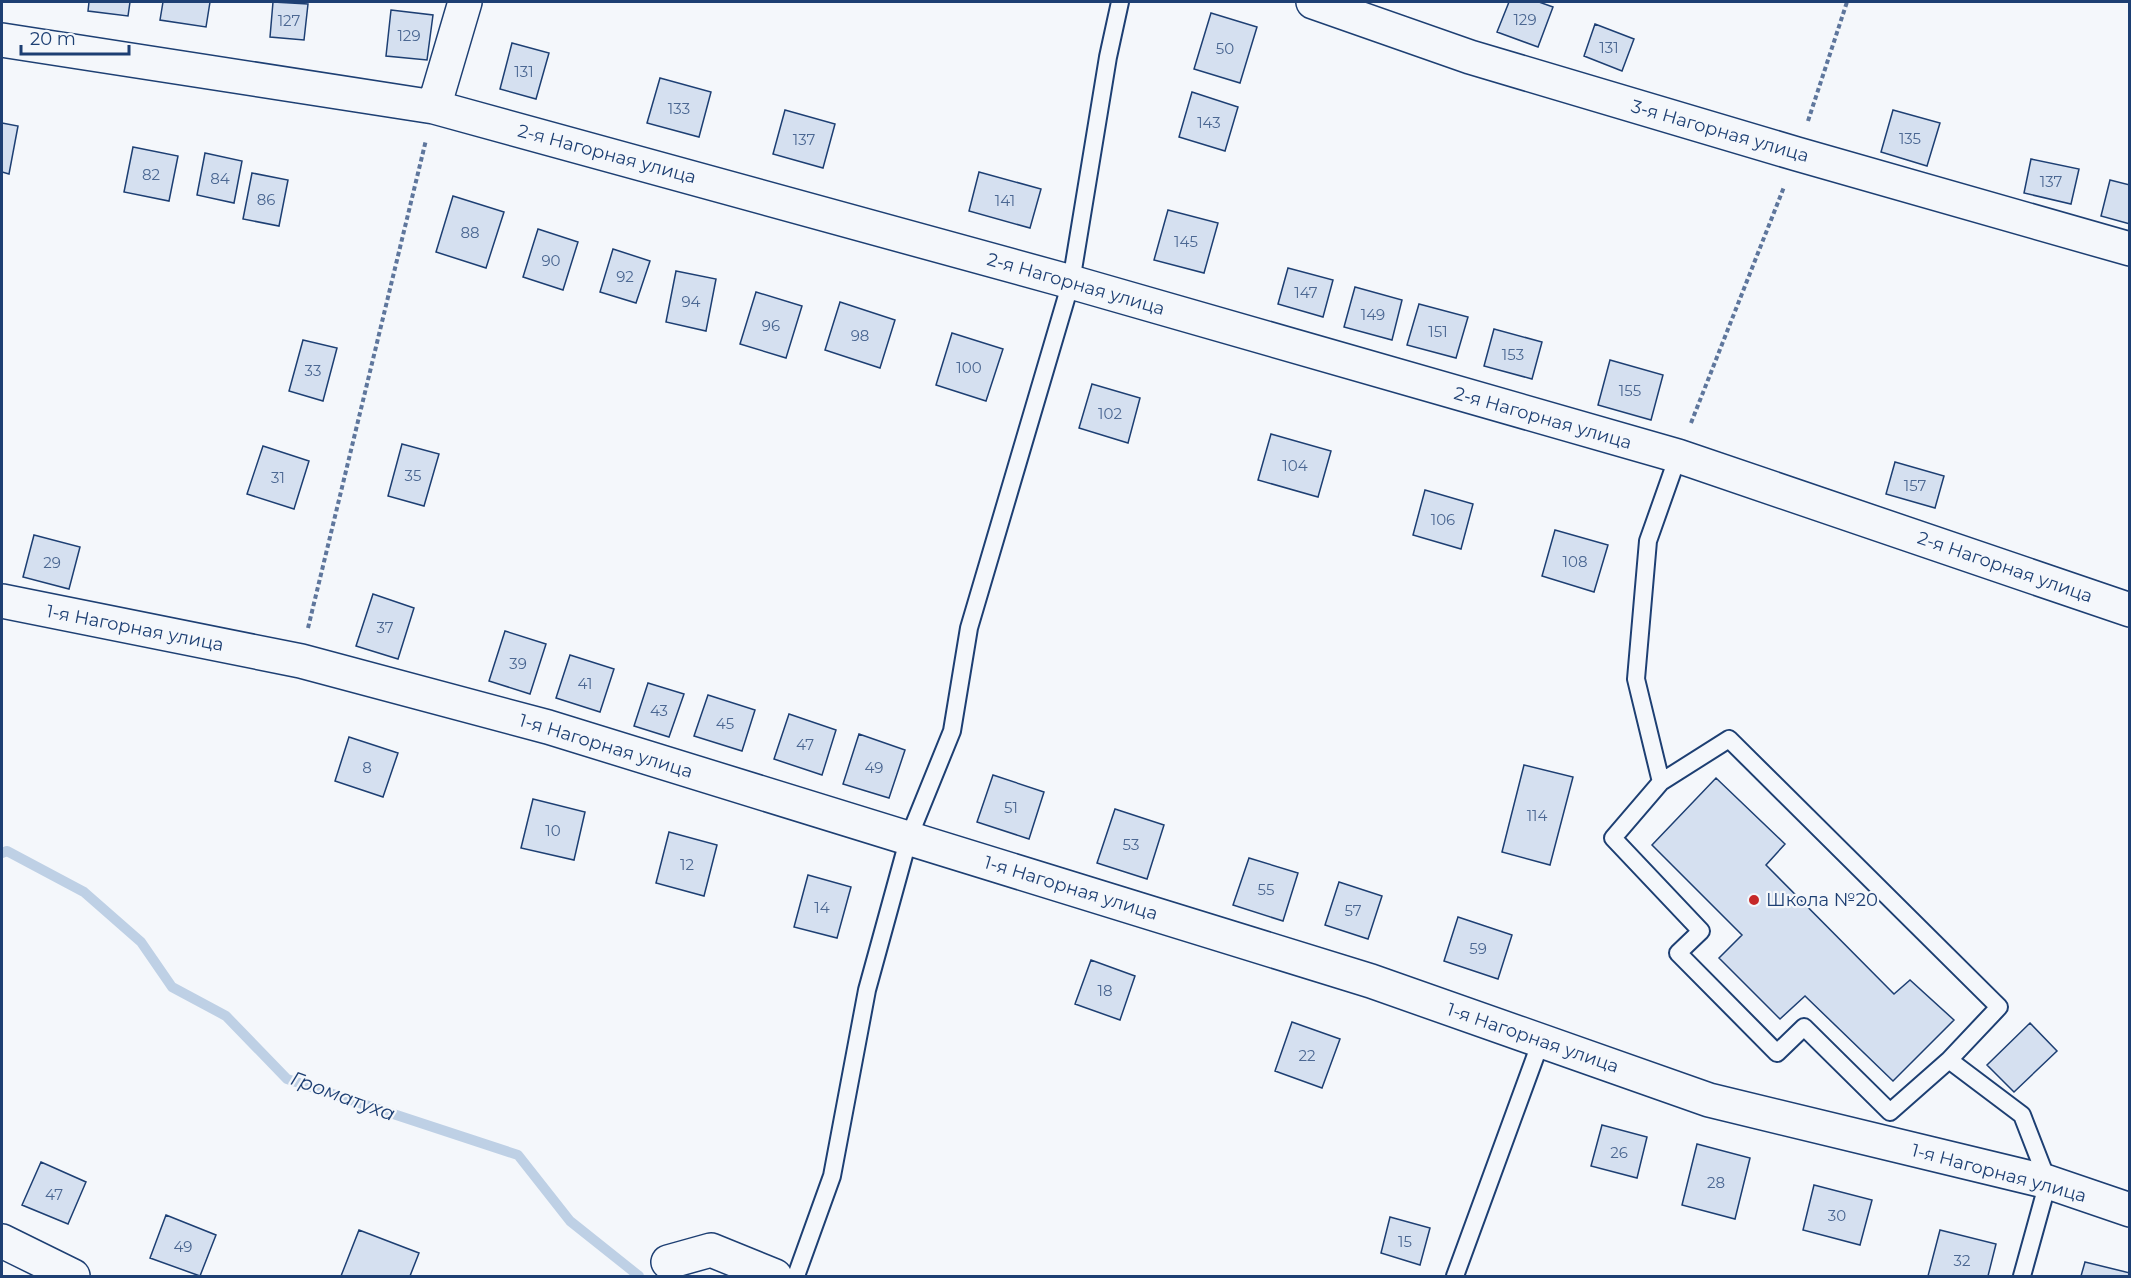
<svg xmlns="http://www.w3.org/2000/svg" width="2131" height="1278" font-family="Montserrat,sans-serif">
<rect width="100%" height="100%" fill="#f4f7fb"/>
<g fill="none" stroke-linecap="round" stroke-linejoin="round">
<!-- stream -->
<path stroke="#bed0e5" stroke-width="10" d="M2,853L7,851L84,892L141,942L172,987L226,1016L287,1079L518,1155L570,1221L639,1276"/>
</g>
<!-- building -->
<path fill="#d5e0f0" stroke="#1d3f73" stroke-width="1.5" d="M89,2H130L128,16L88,11Z
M163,2H210L206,27L160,20Z
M273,2L308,4L304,40L270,37Z
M1509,2H1539L1553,7L1538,47L1497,32Z
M391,10L433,15L427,60L386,56Z
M1211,13L1257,27L1240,83L1194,69Z
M1595,24L1634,39L1622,71L1584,56Z
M512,43L549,53L536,99L500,89Z
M660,78L711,92L699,137L647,123Z
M1192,92L1238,107L1225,151L1179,137Z
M785,110L835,124L823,168L773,154Z
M1893,110L1940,123L1927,166L1881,152Z
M2,123L18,126L9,174L2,172Z
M133,147L178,156L169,201L124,192Z
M205,153L242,161L234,203L197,195Z
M2031,159L2079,169L2071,204L2024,193Z
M979,172L1041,189L1030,228L969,211Z
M252,173L288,180L279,226L243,219Z
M2110,180L2130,185V224L2101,216Z
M453,196L504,212L486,268L436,252Z
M1168,210L1218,223L1204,273L1154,260Z
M538,229L578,242L563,290L523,277Z
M613,249L650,261L636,303L600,292Z
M1288,268L1333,280L1323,317L1278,304Z
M676,271L716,279L706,331L666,322Z
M1355,287L1402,300L1392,340L1344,327Z
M756,292L802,306L786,358L740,344Z
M840,302L895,320L880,368L825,350Z
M1419,304L1468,317L1456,358L1407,345Z
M1494,329L1542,342L1532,379L1484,366Z
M952,333L1003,349L986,401L936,385Z
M303,340L337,348L323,401L289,391Z
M1610,360L1663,375L1651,420L1598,405Z
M1092,384L1140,398L1128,443L1079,428Z
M1271,434L1331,451L1318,497L1258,480Z
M402,444L439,454L424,506L388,496Z
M263,446L309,461L294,509L247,494Z
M1895,462L1944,476L1935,508L1886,494Z
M1425,490L1473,504L1461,549L1413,535Z
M1555,530L1608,545L1594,592L1542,576Z
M34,535L80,547L69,589L23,577Z
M373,594L414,608L398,659L356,646Z
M505,631L546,644L530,694L489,681Z
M570,655L614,669L600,712L556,698Z
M648,683L684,694L669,737L634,726Z
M708,695L755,710L742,751L694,736Z
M789,714L836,730L822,775L774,759Z
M859,734L905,750L889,798L843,784Z
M349,737L398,753L383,797L335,781Z
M1524,765L1573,777L1550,865L1502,852Z
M993,775L1044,792L1029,839L977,822Z
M1716,778L1785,844L1766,865L1894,994L1910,980L1954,1020L1893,1081L1805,996L1780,1019L1719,958L1742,935L1652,845Z
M533,799L585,812L574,860L521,848Z
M1115,809L1164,825L1147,879L1097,863Z
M669,832L717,845L704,896L656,883Z
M1249,858L1298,873L1283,921L1233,905Z
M808,875L851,887L837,938L794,927Z
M1339,882L1382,896L1368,939L1325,925Z
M1458,917L1512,935L1498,979L1444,961Z
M1091,960L1135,976L1120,1020L1075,1004Z
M1292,1022L1340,1039L1322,1088L1275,1071Z
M2030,1023L2057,1051L2014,1092L1987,1065Z
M1602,1125L1647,1137L1637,1178L1591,1166Z
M1697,1144L1750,1158L1735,1219L1682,1205Z
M41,1162L86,1182L68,1224L22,1205Z
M1814,1185L1872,1200L1860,1245L1803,1230Z
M166,1215L216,1235L200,1276L150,1258Z
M1390,1217L1430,1228L1420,1265L1381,1253Z
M359,1230L419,1253L410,1276H341Z
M1940,1230L1996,1244L1988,1276H1928Z
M2085,1262L2130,1273V1276H2081Z"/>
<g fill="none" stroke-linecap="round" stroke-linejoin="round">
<defs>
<path id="lane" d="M1678,456L1648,541L1636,679L1661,782L1613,838L1701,931L1678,953L1777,1053L1804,1027L1890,1112L1949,1060L2022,1115L2048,1182L2022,1276
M1661,782L1729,739L1999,1007L1949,1060
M796,1276L832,1176L867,990L909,837L952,731L969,628L1071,282L1108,57L1120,2
M1455,1276L1541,1041"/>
<path id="street" d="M1313,2L1470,57L1797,154L2130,249
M2,40L434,107L1071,282L1678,456L2130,610
M434,107L465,2
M2,601L301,661L548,727L1371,981L1709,1100L2048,1182L2130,1210
M2,1241L73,1276
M668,1262L711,1250L775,1276"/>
</defs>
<!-- lane casing -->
<use href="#lane" stroke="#1d3f73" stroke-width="20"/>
<!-- street casing -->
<use href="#street" stroke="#1d3f73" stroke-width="36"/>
<!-- path -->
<path stroke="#5e769c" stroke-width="4" stroke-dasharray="4.5 3" stroke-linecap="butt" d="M1808,121L1847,2
M1691,423L1784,187
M308,628L426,140"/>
<!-- lane -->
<use href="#lane" stroke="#f4f7fb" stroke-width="16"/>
<!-- street -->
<use href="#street" stroke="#f4f7fb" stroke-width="33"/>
</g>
<!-- markers -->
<circle fill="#c62828" stroke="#f4f7fb" stroke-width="2" cx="1754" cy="900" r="6"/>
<g text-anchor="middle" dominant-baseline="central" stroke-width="4.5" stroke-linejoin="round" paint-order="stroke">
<!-- number labels -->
<g font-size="15" fill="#4b6792">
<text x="1525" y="19">129</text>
<text x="289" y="20">127</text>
<text x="409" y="35">129</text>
<text x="1609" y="47">131</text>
<text x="1225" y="48">50</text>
<text x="524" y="71">131</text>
<text x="679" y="108">133</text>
<text x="1209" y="122">143</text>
<text x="1910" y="138">135</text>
<text x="804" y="139">137</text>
<text x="151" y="174">82</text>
<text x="220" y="178">84</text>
<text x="2051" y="181">137</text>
<text x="266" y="199">86</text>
<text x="1005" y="200">141</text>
<text x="470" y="232">88</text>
<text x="1186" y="241">145</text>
<text x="551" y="260">90</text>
<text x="625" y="276">92</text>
<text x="1306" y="292">147</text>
<text x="691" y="301">94</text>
<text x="1373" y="314">149</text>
<text x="771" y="325">96</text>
<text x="1438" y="331">151</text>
<text x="860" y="335">98</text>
<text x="1513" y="354">153</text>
<text x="969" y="367">100</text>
<text x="313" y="370">33</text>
<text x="1630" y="390">155</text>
<text x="1110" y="413">102</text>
<text x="1295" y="465">104</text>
<text x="413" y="475">35</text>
<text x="278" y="477">31</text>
<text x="1915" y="485">157</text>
<text x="1443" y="519">106</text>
<text x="1575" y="561">108</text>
<text x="52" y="562">29</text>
<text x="385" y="627">37</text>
<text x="518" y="663">39</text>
<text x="585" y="683">41</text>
<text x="659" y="710">43</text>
<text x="725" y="723">45</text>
<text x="805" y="744">47</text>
<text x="367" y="767">8</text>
<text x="874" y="767">49</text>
<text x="1011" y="807">51</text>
<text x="1537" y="815">114</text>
<text x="553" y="830">10</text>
<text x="1131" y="844">53</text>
<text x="687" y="864">12</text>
<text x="1266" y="889">55</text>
<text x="822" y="907">14</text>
<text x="1353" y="910">57</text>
<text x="1478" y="948">59</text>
<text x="1105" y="990">18</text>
<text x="1307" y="1055">22</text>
<text x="1619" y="1152">26</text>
<text x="1716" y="1182">28</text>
<text x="54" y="1194">47</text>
<text x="1837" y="1215">30</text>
<text x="1405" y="1241">15</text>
<text x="183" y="1246">49</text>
<text x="1962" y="1260">32</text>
</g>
<!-- street labels -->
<g font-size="18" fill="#1d3f73" stroke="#f4f7fb">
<text transform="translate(1720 131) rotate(16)">3-я Нагорная улица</text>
<text transform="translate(607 154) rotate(15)">2-я Нагорная улица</text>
<text transform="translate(1076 284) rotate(16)">2-я Нагорная улица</text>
<text transform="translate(1543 418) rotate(16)">2-я Нагорная улица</text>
<text transform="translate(2005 567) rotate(19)">2-я Нагорная улица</text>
<text transform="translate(135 628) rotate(11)">1-я Нагорная улица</text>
<text transform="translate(606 746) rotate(17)">1-я Нагорная улица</text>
<text transform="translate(1071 888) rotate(17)">1-я Нагорная улица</text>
<text transform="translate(1533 1038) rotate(19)">1-я Нагорная улица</text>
<text transform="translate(1999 1173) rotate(15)">1-я Нагорная улица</text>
</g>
<!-- poi labels -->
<g font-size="18" fill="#1d3f73" stroke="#f4f7fb" text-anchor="start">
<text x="1766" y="900">Школа №20</text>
</g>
<!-- water labels -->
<g font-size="20" font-style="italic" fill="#1d3f73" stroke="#f4f7fb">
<text transform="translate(343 1096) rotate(20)">Громатуха</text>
</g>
</g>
<!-- border -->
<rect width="2131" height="1278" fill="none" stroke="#1d3f73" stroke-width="6"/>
<!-- scale -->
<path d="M21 45v9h108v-9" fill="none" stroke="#1d3f73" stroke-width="3"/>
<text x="30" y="45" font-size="18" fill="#1d3f73" stroke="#f4f7fb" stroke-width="4.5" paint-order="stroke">20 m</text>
</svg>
